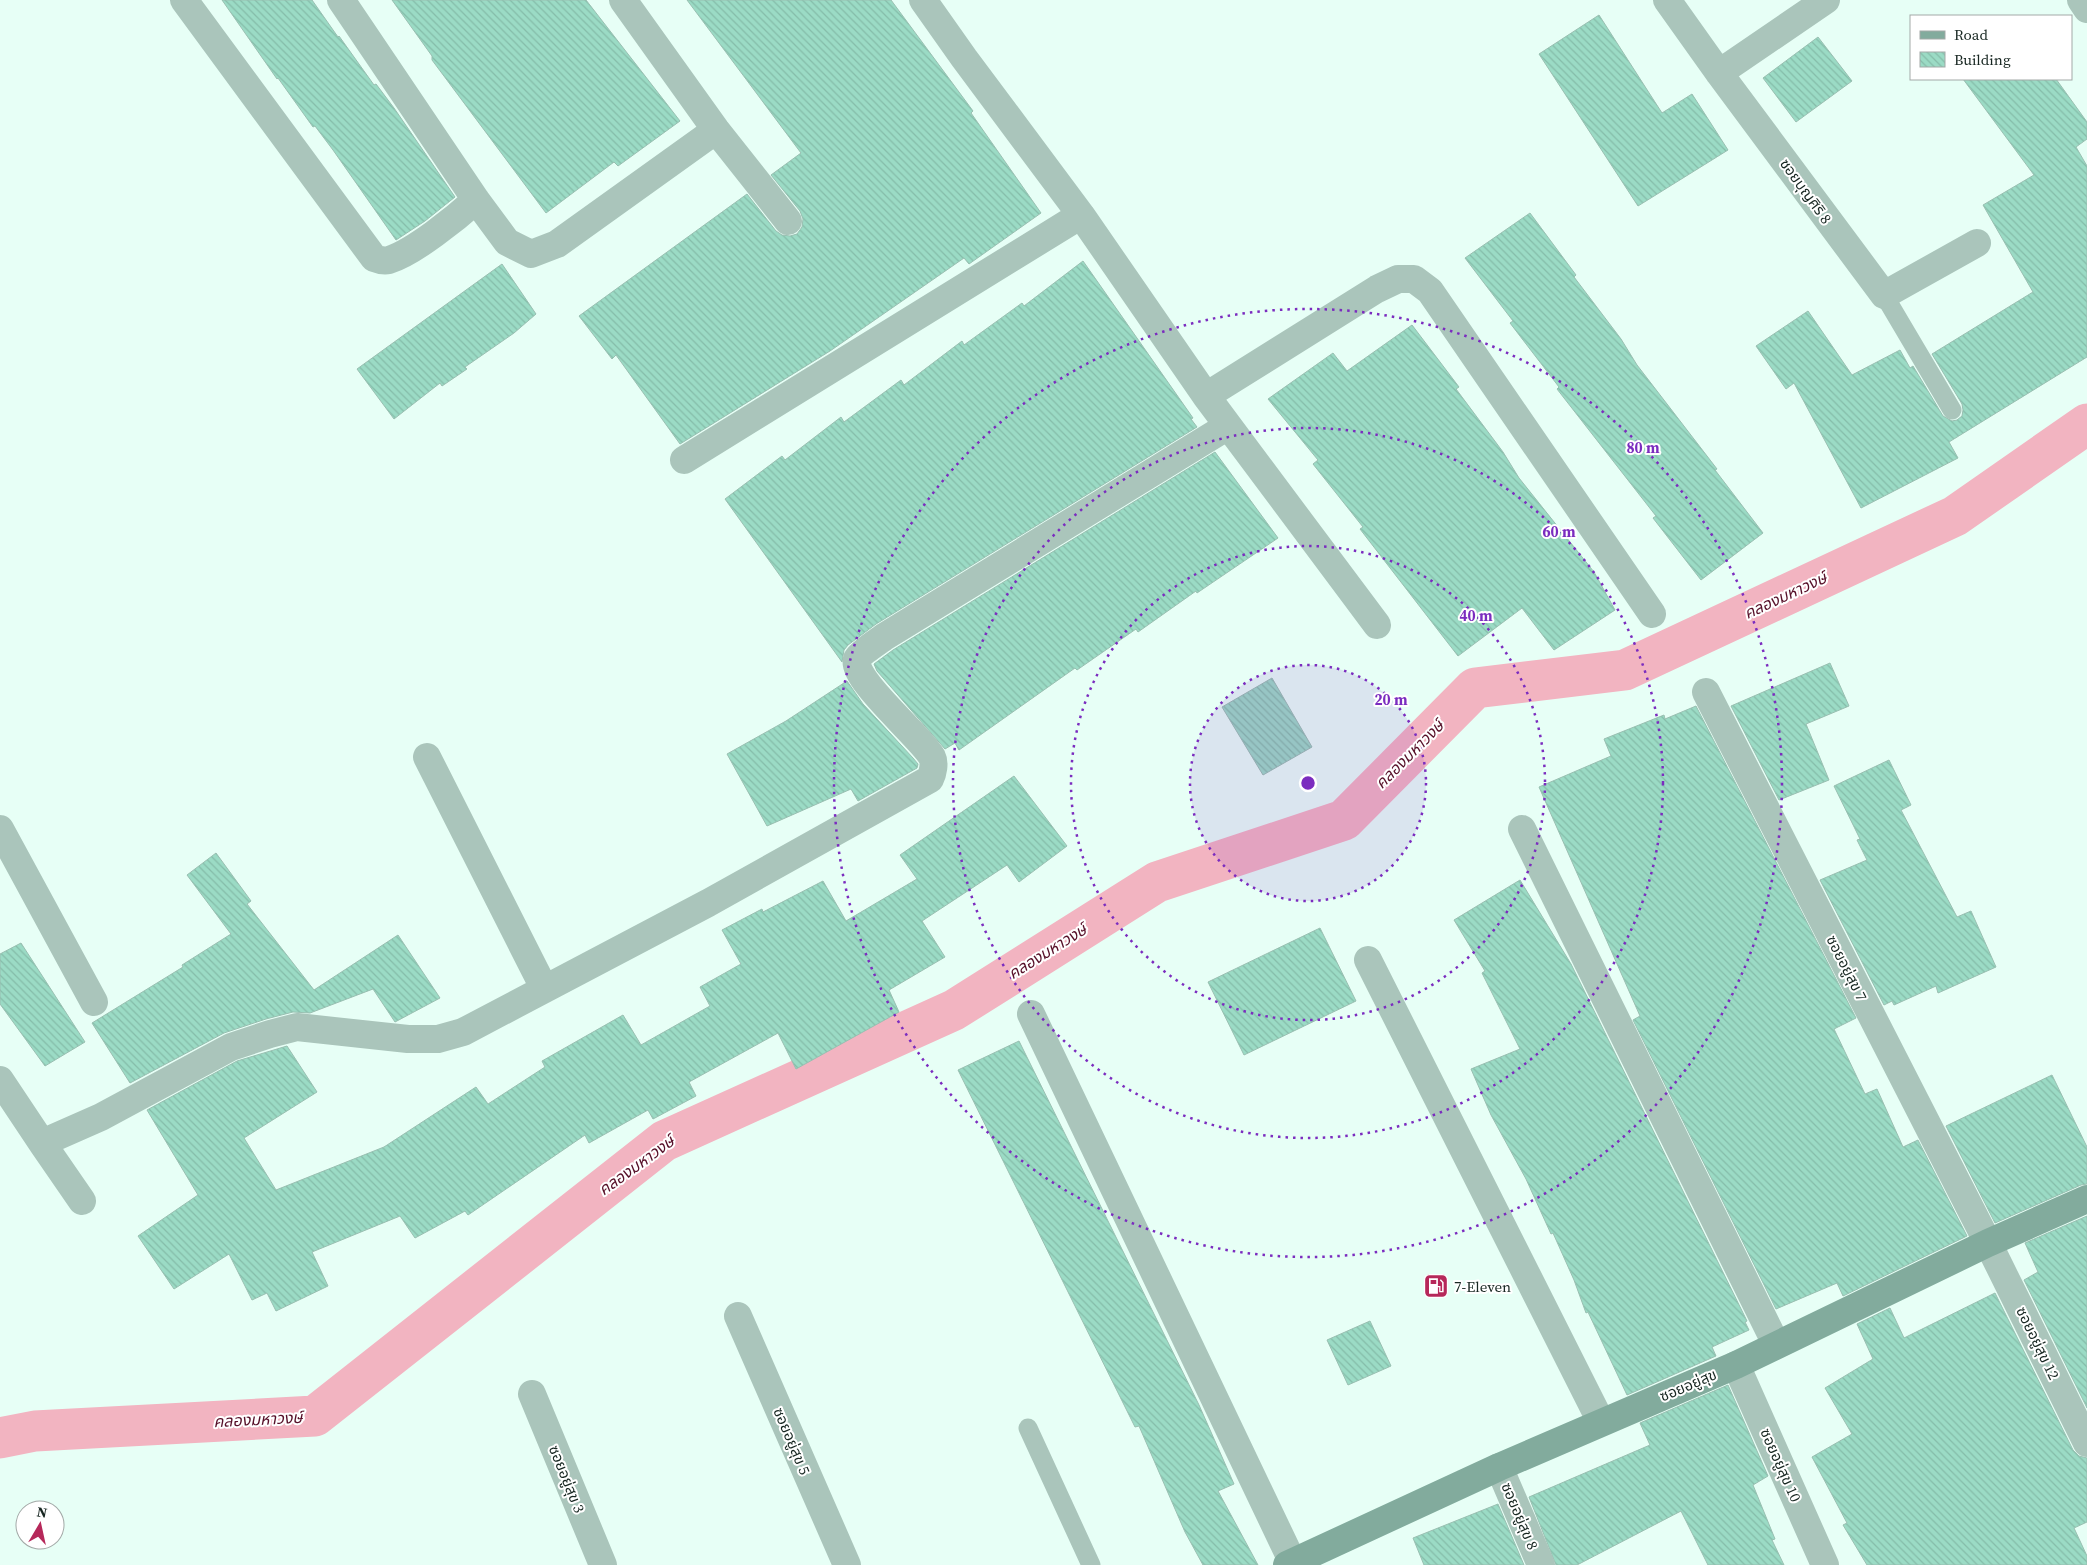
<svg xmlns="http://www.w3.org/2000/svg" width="2087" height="1565" font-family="'Source Serif 4','Noto Sans Thai',serif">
<defs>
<pattern id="building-back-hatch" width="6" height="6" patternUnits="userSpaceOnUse" patternTransform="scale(1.25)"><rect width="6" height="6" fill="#9bdbc5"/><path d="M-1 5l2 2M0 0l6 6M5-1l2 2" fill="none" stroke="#85bca9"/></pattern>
</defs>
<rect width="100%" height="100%" fill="#e7fff6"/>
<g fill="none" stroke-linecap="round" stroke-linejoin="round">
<!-- canal -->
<path stroke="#f2b4c1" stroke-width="41" d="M0,1438L35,1431L315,1416L664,1141L954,1010L1157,882L1344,820L1475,688L1625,670L1955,516L2087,424"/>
</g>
<!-- building -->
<path fill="url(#building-back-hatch)" stroke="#99bfb1" d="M222,0H312L338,37L339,36L374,85L376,84L394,108L455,197L425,221L396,240L333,150L315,126L313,127L278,78L277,79Z
M392,0H586L680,121L618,166L614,162L546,213L432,60V56Z
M687,0H891L973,111L971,113L1041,213L969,264L964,258L830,351L680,444L616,355L612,359L579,316L747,194L776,231L782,235L790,236L797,234L802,227L803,219L800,211L771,175L801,153Z
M1599,15L1662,113L1692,94L1728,150L1638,206L1539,54Z
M1818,37L1852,81L1796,122L1763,78Z
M1963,79H2056L2087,122V139L2076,147L2087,166V357L1949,442L1958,458L1861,508L1794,383L1786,389L1756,346L1808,311L1852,375L1900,350L1910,368L1913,366L1943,416L1952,421L1957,420L1962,416L1963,410L1962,404L1932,354L2033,292L1983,205L2034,175Z
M1530,213L1576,275L1574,277L1621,339L1637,365L1717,469L1715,470L1763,533L1701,580L1653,518L1656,516L1557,389L1559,387L1510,323L1513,321L1465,258Z
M1083,261L1193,418L1191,419L1197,427L876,624L848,645L844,650L842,662L725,499L782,456L785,460L841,417L844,422L901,380L904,385L962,341L964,345L1022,303L1024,306Z
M502,264L536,314L514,333L465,367L467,369L442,386L440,383L394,419L357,369Z
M1412,325L1459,387L1456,389L1503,452L1519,478L1594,572L1615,610L1554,650L1522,608L1458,656L1360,529L1363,527L1313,464L1318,460L1268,399L1333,353L1347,371Z
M1215,452L1278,538L1197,593L1196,591L1138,632L1136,629L1077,670L1075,668L959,750L955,743L945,749L877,671L874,664L893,650Z
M1830,663L1849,706L1806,724L1829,780L1779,800L1731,706Z
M1272,678L1312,747L1263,775L1222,707Z
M847,681L863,704L913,758L918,764L917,768L858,801L851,789L767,826L727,754L786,721Z
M1696,706L1856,1018L1834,1029L1865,1094L1877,1089L1903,1147L1918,1140L1967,1236L1843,1296L1837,1283L1776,1309L1633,1020L1640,1016L1539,787L1611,756L1604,739L1664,715L1665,719Z
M1889,760L1911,805L1901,810L1957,917L1971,911L1996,967L1938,993L1936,986L1894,1005L1892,1001L1884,1005L1820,880L1867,860L1857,840L1860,839L1834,786Z
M1014,776L1067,846L1019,882L1007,865L922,921L945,957L889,990L899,1012L796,1069L778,1033L689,1082L696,1096L653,1119L648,1110L589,1143L585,1135L468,1215L465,1211L415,1238L400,1216L312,1252L328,1286L276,1311L267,1293L252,1300L229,1254L174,1289L138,1236L198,1195L147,1110L237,1061L287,1046L317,1092L244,1138L276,1190L384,1147L476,1087L488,1104L545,1067L542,1061L623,1015L641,1045L710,1006L700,987L741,964L722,930L762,909L763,912L823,881L846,921L917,879L900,855Z
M216,853L251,901L247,904L314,990L398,935L440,998L395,1022L373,989L310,1013L293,1012L266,1019L224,1033L130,1083L92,1023L183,967L182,965L231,934L187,875Z
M1520,880L1571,964L1747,1321L1745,1322L1749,1330L1712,1347L1716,1356L1627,1395L1588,1312L1586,1313L1574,1280L1553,1233L1551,1234L1526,1179L1491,1115L1471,1069L1520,1049L1482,973L1485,971L1454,920Z
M1320,928L1356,1001L1244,1055L1208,982Z
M21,943L85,1042L45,1066L0,1004V954Z
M1019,1041L1199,1405L1234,1484L1218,1491L1258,1565H1203L1185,1532L1139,1426L1135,1427L958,1070Z
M2052,1075L2087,1147V1184L2081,1185L1995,1223L1946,1126Z
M2087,1216V1408L2024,1280L2038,1272L2025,1243Z
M1995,1293L2073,1450L2079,1456L2087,1458V1522L2074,1528L2087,1556V1565H1867L1843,1525L1847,1523L1812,1457L1852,1434L1825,1388L1873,1359L1857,1324L1890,1308L1904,1338Z
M1370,1321L1391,1366L1348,1385L1327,1340Z
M1728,1385L1768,1476L1753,1485L1775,1539L1772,1540L1784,1565H1708L1681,1511L1577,1565H1556L1529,1497L1650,1445L1640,1423Z
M1498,1504L1524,1565H1424L1413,1538Z"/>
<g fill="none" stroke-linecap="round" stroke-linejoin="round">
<!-- lane -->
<path stroke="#aac5bb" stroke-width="19" d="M1884,295L1952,410
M1028,1428L1091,1565"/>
<!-- street -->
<path stroke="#aac5bb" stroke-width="28" d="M184,0L374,258C379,260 384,261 389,260C414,252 456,218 476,200
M341,0L476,200L507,242L531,254L557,244L716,130
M623,0L716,130L788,221
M923,0L964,58L1081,215L1206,396L1377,625
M1667,0L1719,73L1884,295L1977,243
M2081,0L2087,9
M1719,73L1826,0
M1206,396L1377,289L1398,279H1414L1430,291L1652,614
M684,460L1081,215
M1706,692L1988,1243L2087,1443
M427,757L544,988
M0,829L94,1002
M1522,829L1776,1344
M1368,960L1601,1422
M1031,1014L1294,1565
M0,1080L42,1143L101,1117L231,1047L270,1034L297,1027L408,1039H438L463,1032L708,903L930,779C933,773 935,763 932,757C922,738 850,678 857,659C860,653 879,641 884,637L1228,426
M42,1143L82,1201
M738,1316L847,1565
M1736,1365L1825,1565
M532,1394L603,1565
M1499,1467L1541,1565"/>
<!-- secondary -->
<path stroke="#82ab9d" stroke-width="28" d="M1287,1565L1499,1467L1736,1365L1988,1243L2087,1199"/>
</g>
<!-- distance rings -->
<circle cx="1308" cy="783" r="118" fill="#7b2cbf" fill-opacity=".12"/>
<g fill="none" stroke="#7b2cbf" stroke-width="2.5" stroke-dasharray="2.5 5">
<circle cx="1308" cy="783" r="118"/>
<circle cx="1308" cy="783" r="237"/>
<circle cx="1308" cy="783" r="355"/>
<circle cx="1308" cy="783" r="474"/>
</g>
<!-- icons -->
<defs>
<symbol id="fuel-square" viewBox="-11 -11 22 22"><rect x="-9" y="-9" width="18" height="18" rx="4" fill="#b6285a" stroke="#fff"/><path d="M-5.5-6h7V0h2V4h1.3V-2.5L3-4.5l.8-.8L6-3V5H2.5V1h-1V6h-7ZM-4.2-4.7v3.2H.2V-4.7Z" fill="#fff"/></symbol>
</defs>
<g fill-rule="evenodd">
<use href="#fuel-square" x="1422" y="1272" width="28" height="28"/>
</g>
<g text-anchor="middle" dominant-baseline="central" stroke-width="4" stroke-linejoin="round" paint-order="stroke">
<!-- street labels -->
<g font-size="15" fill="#182722" stroke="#fff">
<text transform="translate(1806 191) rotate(54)">ซอยบุญศิริ 8</text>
<text transform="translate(1847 968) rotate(63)">ซอยอยู่สุข 7</text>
<text transform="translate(2038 1343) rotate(64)">ซอยอยู่สุข 12</text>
<text transform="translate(1688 1385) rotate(-23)">ซอยอยู่สุข</text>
<text transform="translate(792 1441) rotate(67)">ซอยอยู่สุข 5</text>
<text transform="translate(1781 1465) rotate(66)">ซอยอยู่สุข 10</text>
<text transform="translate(567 1479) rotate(68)">ซอยอยู่สุข 3</text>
<text transform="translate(1520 1516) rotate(67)">ซอยอยู่สุข 8</text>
</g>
<!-- poi labels -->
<g font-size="15" fill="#182722" stroke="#fff" text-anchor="start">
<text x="1454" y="1286">7-Eleven</text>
</g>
<!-- water labels -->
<g font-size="16" font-style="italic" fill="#560f28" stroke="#fff">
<text transform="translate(1785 595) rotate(-25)">คลองมหาวงษ์</text>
<text transform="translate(1409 754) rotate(-45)">คลองมหาวงษ์</text>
<text transform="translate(1047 951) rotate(-32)">คลองมหาวงษ์</text>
<text transform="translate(636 1165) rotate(-36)">คลองมหาวงษ์</text>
<text transform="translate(258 1419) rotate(-3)">คลองมหาวงษ์</text>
</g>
</g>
<circle cx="1308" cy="783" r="8" fill="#7b2cbf" stroke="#fff" stroke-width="2.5"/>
<g font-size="15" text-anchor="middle" font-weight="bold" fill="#7b2cbf" stroke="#fff" stroke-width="4" stroke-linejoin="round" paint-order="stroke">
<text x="1643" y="453">80 m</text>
<text x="1559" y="537">60 m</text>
<text x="1476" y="621">40 m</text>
<text x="1391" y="705">20 m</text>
</g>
<!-- legend -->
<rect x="1910" y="15" width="162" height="65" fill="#ffffff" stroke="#a3a9a7"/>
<rect x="1920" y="31" width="25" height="8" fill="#82ab9d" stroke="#a3a9a7"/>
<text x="1954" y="40" font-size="15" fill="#182722">Road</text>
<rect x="1920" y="52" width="25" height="15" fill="url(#building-back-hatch)" stroke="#a3a9a7"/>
<text x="1954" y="65" font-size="15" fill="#182722">Building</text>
<!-- north arrow -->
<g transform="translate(40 1525) rotate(9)"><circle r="24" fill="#ffffff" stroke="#a3a9a7"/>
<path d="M0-4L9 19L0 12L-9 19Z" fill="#b6285a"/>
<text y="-8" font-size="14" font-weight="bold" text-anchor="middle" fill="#182722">N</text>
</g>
</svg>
